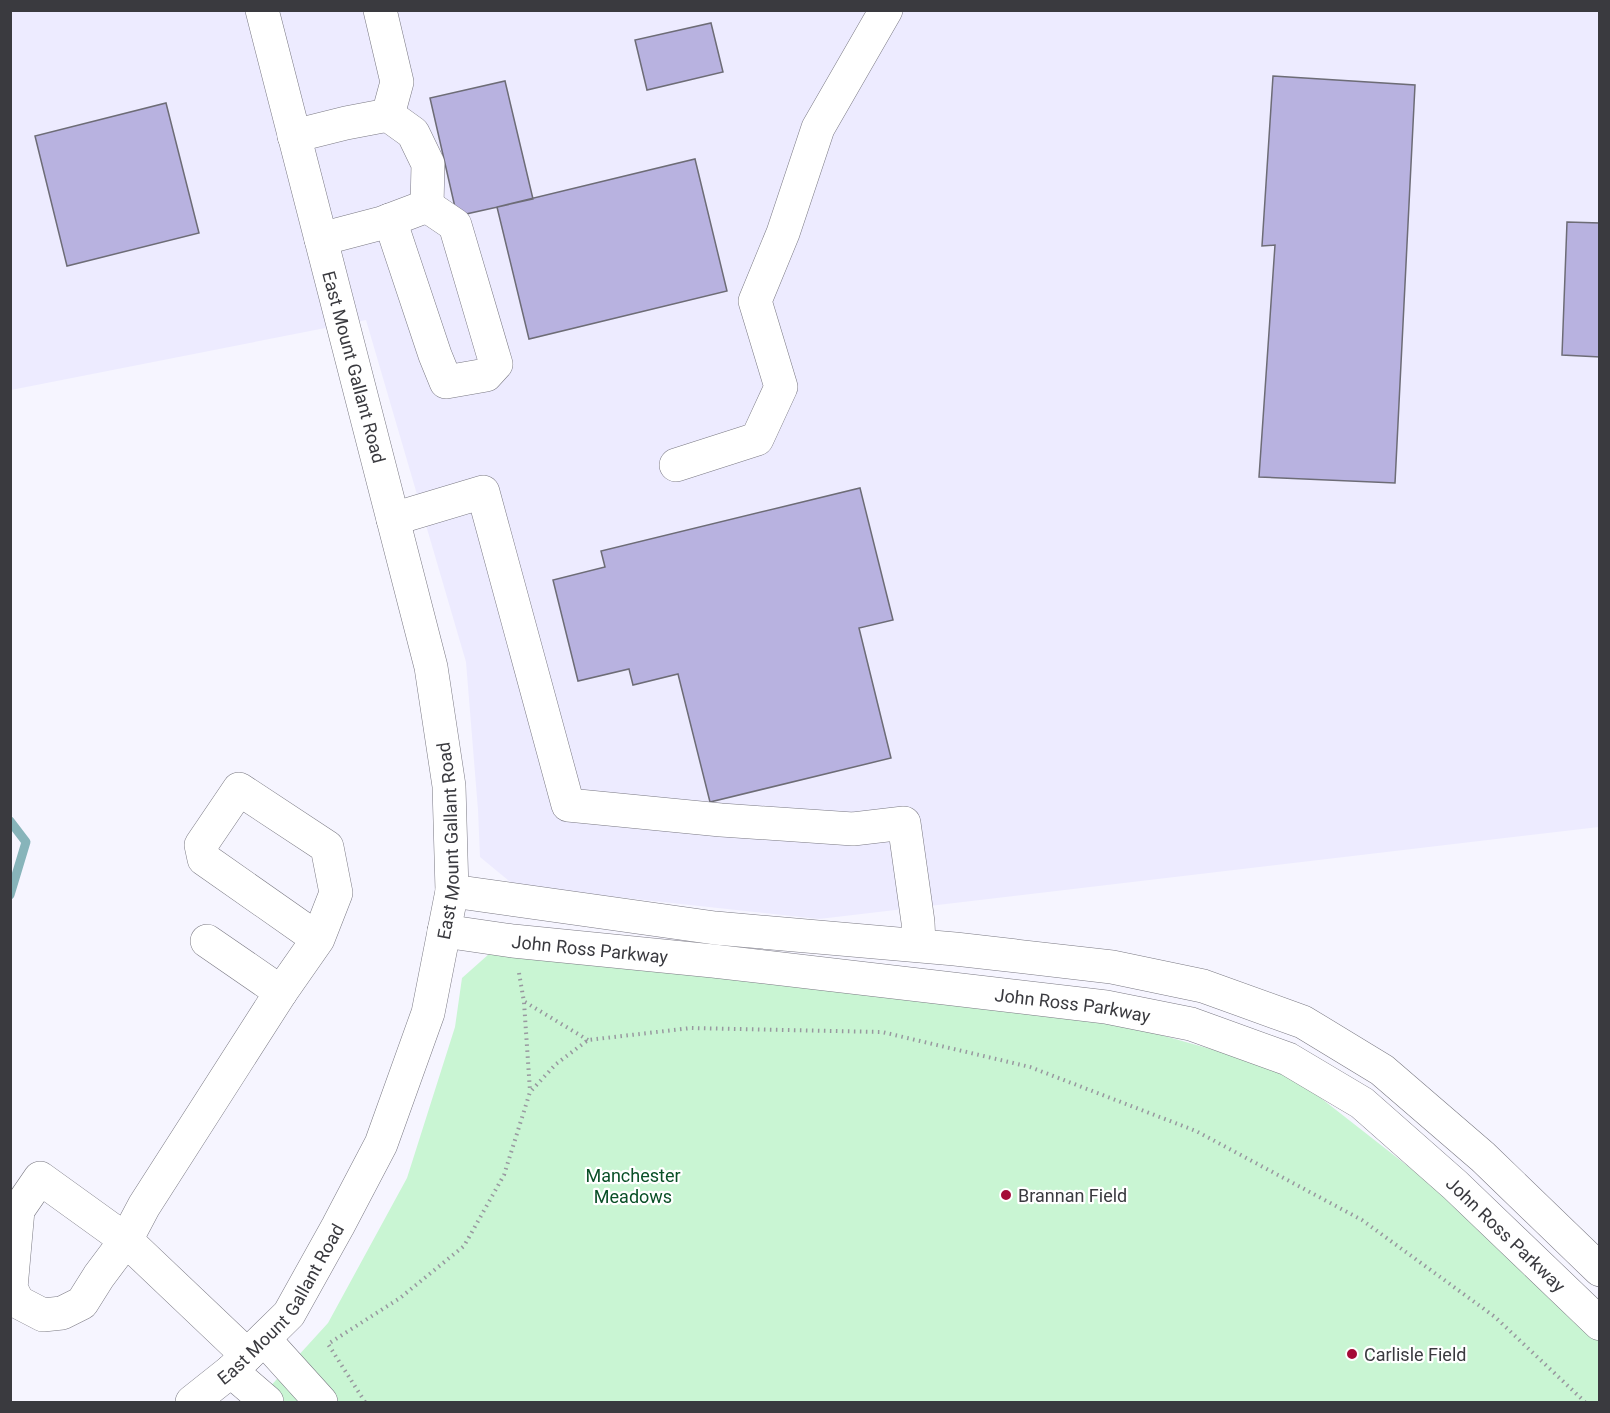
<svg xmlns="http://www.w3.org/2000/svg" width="1610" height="1413" font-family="Roboto,sans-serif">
<rect width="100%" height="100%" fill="#f6f5ff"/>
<!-- built -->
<path fill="#edebff" d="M11,11H1599V827L819,919L515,886L480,857L478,810L466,662L366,320L11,390Z"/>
<!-- green -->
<path fill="#c9f5d3" d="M489,954L540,955L1111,1021L1285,1070L1446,1196L1600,1342L1599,1402H256L328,1323L407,1178L455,1027L462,978Z"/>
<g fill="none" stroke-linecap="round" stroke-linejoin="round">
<!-- stream -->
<path stroke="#87b4ba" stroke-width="9" d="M10,821L26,842L10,895"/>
</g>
<!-- building -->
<path fill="#b8b2e0" stroke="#6d6c76" stroke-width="1.5" d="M711,23L723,72L647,90L635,40Z
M1273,76L1415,85L1395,483L1259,477L1275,245L1262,246Z
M505,81L533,199L457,216L430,98Z
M166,103L199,233L67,266L35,136Z
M695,159L727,291L529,339L497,207Z
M1567,222L1600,223V357L1562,355Z
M860,488L893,620L859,628L891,758L710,802L678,674L633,685L629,669L578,681L553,580L605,567L601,551Z"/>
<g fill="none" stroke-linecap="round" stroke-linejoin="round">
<defs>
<g id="minor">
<path d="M380,10L397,82L388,115"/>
<path d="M294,136L346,123L388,115L413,133L428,164L427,206L382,223L321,239"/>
<path d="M390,220L435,355L446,382L486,375L496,364L455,225L427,206"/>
<path d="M676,465L757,439L781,387L755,301L783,233L818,128L886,10"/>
<path d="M393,519L483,492L568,805L721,820L853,829L904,823L918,922L919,945"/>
<path d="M452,891L715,928L955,949L1112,967L1203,986L1303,1022L1382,1070L1483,1157L1600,1270"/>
<path id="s1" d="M444,931L513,941L713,961L1106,1007L1191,1024L1288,1059L1362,1103L1455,1185L1600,1324"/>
<path d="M207,941L281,992L144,1206L126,1240L99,1276L82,1303L62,1313L43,1315L18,1302L11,1288L18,1210L40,1178L126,1240L247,1355"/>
<path d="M281,992L318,939L336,893L327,847L239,789L201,845L204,859L318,939"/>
<path d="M264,1339L321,1402"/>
<path d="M231,1371L267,1402"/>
<path id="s2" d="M192,1402L231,1371L289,1314L338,1226L381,1144L428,1013L452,891L449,786L431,667L262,10"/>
</g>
</defs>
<!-- minor casing -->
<use href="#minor" stroke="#7a7983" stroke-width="34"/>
<!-- path -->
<path stroke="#98989f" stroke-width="4" stroke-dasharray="1.5 4.5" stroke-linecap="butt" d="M519,973L524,1002L530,1091
M525,1002L588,1040
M365,1402L328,1344L400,1298L464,1246L504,1175L530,1092L556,1064L588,1040L691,1028L882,1032L1030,1067L1196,1131L1362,1220L1495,1317L1585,1402"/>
<!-- minor -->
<use href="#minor" stroke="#fff" stroke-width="33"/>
</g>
<!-- markers -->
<g fill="#a50b37" stroke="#fff" stroke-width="2">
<circle cx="1006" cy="1195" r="6"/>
<circle cx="1352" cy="1354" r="6"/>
</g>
<g text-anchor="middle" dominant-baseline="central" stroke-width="4.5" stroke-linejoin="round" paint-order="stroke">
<!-- street labels -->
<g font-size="18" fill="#3a3a3f" stroke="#fff">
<text transform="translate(354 367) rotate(75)">East Mount Gallant Road</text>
<text stroke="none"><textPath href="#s2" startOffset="638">East Mount Gallant Road</textPath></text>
<text stroke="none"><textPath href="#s1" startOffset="147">John Ross Parkway</textPath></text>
<text stroke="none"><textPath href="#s1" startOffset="633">John Ross Parkway</textPath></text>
<text stroke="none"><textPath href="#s1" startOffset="1137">John Ross Parkway</textPath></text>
<text stroke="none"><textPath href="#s2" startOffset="134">East Mount Gallant Road</textPath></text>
</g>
<!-- park labels -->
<g font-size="18" fill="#0a5027" stroke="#fff">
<text x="633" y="1175">Manchester<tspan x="633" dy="21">Meadows</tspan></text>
</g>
<!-- poi labels -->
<g font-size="18" fill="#3a3a3f" stroke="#fff" text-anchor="start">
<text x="1018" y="1195">Brannan Field</text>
<text x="1364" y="1354">Carlisle Field</text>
</g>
</g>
<!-- border -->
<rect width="1610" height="1413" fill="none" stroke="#3a3a3f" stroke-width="24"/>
</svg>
